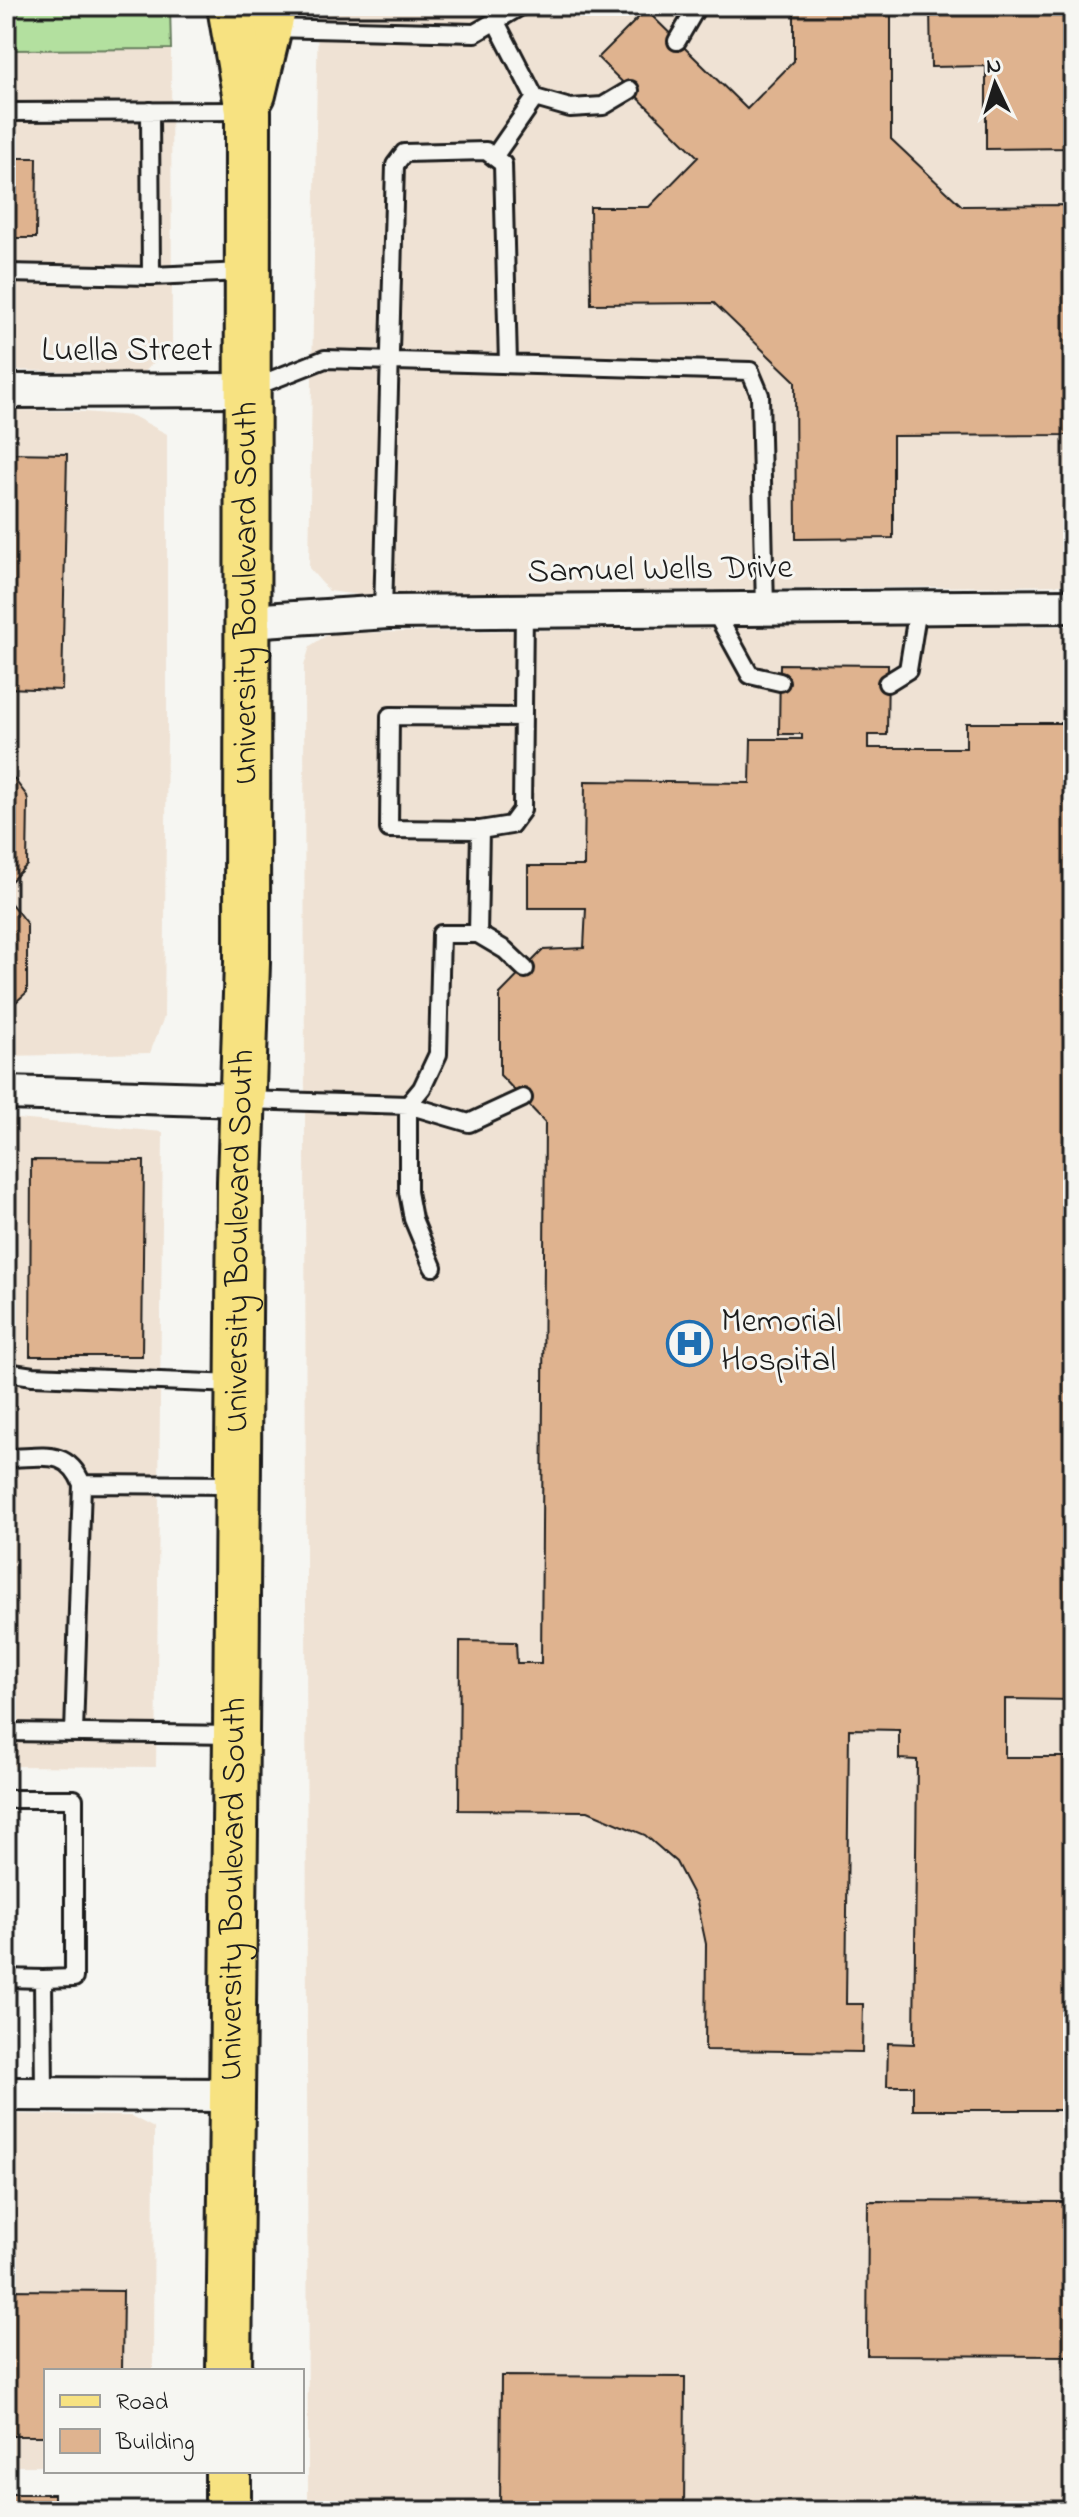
<svg xmlns="http://www.w3.org/2000/svg" width="1079" height="2517" font-family="'Indie Flower',sans-serif">
<rect width="100%" height="100%" fill="#f6f6f2"/>
<filter id="ink" filterUnits="userSpaceOnUse"><feTurbulence type="fractalNoise" baseFrequency=".0125" numOctaves="2"/><feDisplacementMap in="SourceGraphic" scale="16" xChannelSelector="R" yChannelSelector="G"/><feConvolveMatrix kernelMatrix="1 2 1 2 8 2 1 2 1" color-interpolation-filters="sRGB"/></filter>
<g filter="url(#ink)">
<!-- built -->
<path fill="#efe2d4" d="M318,6H1073V585L358,595L329,591L309,568Z
M171,49L172,347L142,373L6,370V50Z
M6,410L71,411L133,416L167,434V735L164,1017L150,1053L6,1056Z
M883,626H1073V2511H308L304,666L310,646L330,633Z
M6,1118L163,1132L156,1767L6,1766Z
M6,2114L131,2116L154,2128L153,2371H46V2466H6Z"/>
<!-- green -->
<path fill="#b3e09f" stroke="#687e5e" stroke-width="2" d="M6,6H170L171,49L6,50Z"/>
<!-- building -->
<path fill="#dfb38f" stroke="#1c1c1c" stroke-width="2" d="M794,6H891V139L962,206L1073,205V435L893,436V538L796,539L795,381L714,303L591,304L590,207H649L698,157L598,58L646,10L747,109L794,61Z
M930,6H1073V148L986,149V66L931,67Z
M6,158H37L36,238H6Z
M6,453L67,454L62,690L6,688Z
M780,664L888,665L887,735H868V748H966V723H1073V1700L1005,1699V1757H1073V2110H913V2086H887L888,2043L914,2044L917,1760L899,1759V1730L849,1729L846,2004H863L862,2052L705,2050L706,1944L697,1902L676,1862L645,1835L588,1811L459,1810L460,1641L516,1642L517,1663H541L545,1122L500,1075V994L543,950L584,948L586,908H528V866H584L585,781L750,783L751,739H802V734H779Z
M6,775H11L27,796L28,801L27,865L10,882L9,901L27,924V992L6,1011Z
M31,1160L144,1161L142,1356H30Z
M868,2201L1073,2202V2356L867,2355Z
M6,2290L123,2291L122,2371H46V2436H6Z
M501,2376L685,2377L684,2511H500Z
M6,2494H54V2511H6Z"/>
<g fill="none" stroke-linecap="round" stroke-linejoin="round">
<defs>
<path id="lane" d="M271,28L475,33L521,6
M677,41L694,12L695,6
M535,98L570,108L603,106L630,90
M150,111L151,276
M6,112L247,111
M494,157L535,98L496,22
M6,273L151,276L244,272
M249,389L325,359L750,371L760,395L765,608
M713,608L750,675L780,682
M383,612L395,165L404,153L486,151L503,164L508,364
M887,683L908,670L918,608
M523,717L390,716L389,829L480,830L511,825L522,810L524,610
M478,934L480,830
M243,1100L408,1105L469,1123L523,1098
M433,1267L413,1219L408,1192V1105L422,1088L438,1054L441,934H478L505,950L525,969
M6,1372L33,1376L236,1384
M6,1458C41,1458 67,1447 82,1484L238,1485
M6,1732L235,1735
M74,1733L82,1484
M6,1799H74V1978L43,1979
M6,1978L43,1979L44,2094"/>
<path id="street" d="M6,391L248,390
M248,621L388,612L1073,606
M6,1093L242,1100
M6,2094L232,2095"/>
<g id="primary">
<path d="M253,94L274,6"/>
<path id="s1" d="M229,2371L236,1735L240,1182L247,963L248,111L230,6"/>
<path d="M228,2511V2471"/>
</g>
</defs>
<!-- lane casing -->
<use href="#lane" stroke="#1c1c1c" stroke-width="22"/>
<!-- street casing -->
<use href="#street" stroke="#1c1c1c" stroke-width="38"/>
<!-- primary casing -->
<use href="#primary" stroke="#1c1c1c" stroke-width="50"/>
<!-- lane -->
<use href="#lane" stroke="#f6f6f2" stroke-width="16"/>
<!-- street -->
<use href="#street" stroke="#f6f6f2" stroke-width="32"/>
<!-- primary -->
<use href="#primary" stroke="#f7e281" stroke-width="44"/>
</g>
</g>
<!-- icons -->
<defs>
<symbol id="hospital-ring" viewBox="-11 -11 22 22"><circle r="9.5" fill="#f6f6f2" stroke="#1f6fb2" stroke-width="1.5"/><path d="M-5-5h3v3.5h4V-5h3V5h-3V1.5h-4V5h-3Z" fill="#1f6fb2"/></symbol>
</defs>
<g fill-rule="evenodd">
<use href="#hospital-ring" x="664" y="1318" width="51" height="51"/>
</g>
<g text-anchor="middle" dominant-baseline="central" stroke-width="6" stroke-linejoin="round" paint-order="stroke">
<!-- street labels -->
<g font-size="34" fill="#1c1c1c" stroke="#f6f6f2">
<text x="127" y="352">Luella Street</text>
<text transform="translate(660 571) rotate(-1)">Samuel Wells Drive</text>
<text stroke="none"><textPath href="#s1" startOffset="1778">University Boulevard South</textPath></text>
<text stroke="none"><textPath href="#s1" startOffset="1130">University Boulevard South</textPath></text>
<text stroke="none"><textPath href="#s1" startOffset="482">University Boulevard South</textPath></text>
</g>
<!-- poi labels -->
<g font-size="34" fill="#1c1c1c" stroke="#f6f6f2" text-anchor="start">
<text x="721" y="1323">Memorial<tspan x="721" dy="39">Hospital</tspan></text>
</g>
</g>
<!-- margin -->
<rect width="1079" height="2517" fill="none" stroke="#f6f6f2" stroke-width="32"/>
<rect x="16" y="16" width="1047" height="2485" fill="none" stroke="#1c1c1c" stroke-width="3" filter="url(#ink)"/>
<!-- legend -->
<rect x="44" y="2369" width="260" height="104" fill="#f6f6f2" stroke="#9f9f9c" stroke-width="2"/>
<rect x="60" y="2395" width="40" height="12" fill="#f7e281" stroke="#9f9f9c" stroke-width="2"/>
<text x="116" y="2409" font-size="24" fill="#1c1c1c">Road</text>
<rect x="60" y="2429" width="40" height="24" fill="#dfb38f" stroke="#9f9f9c" stroke-width="2"/>
<text x="116" y="2449" font-size="24" fill="#1c1c1c">Building</text>
<!-- north arrow -->
<g transform="translate(995 84) rotate(356)" stroke="#f6f6f2" stroke-width="6" paint-order="stroke">
<path d="M0-6L14 30L0 20L-14 30Z" fill="#1c1c1c"/>
<text y="-12" font-size="22" font-weight="bold" text-anchor="middle" fill="#1c1c1c">N</text>
</g>
</svg>
